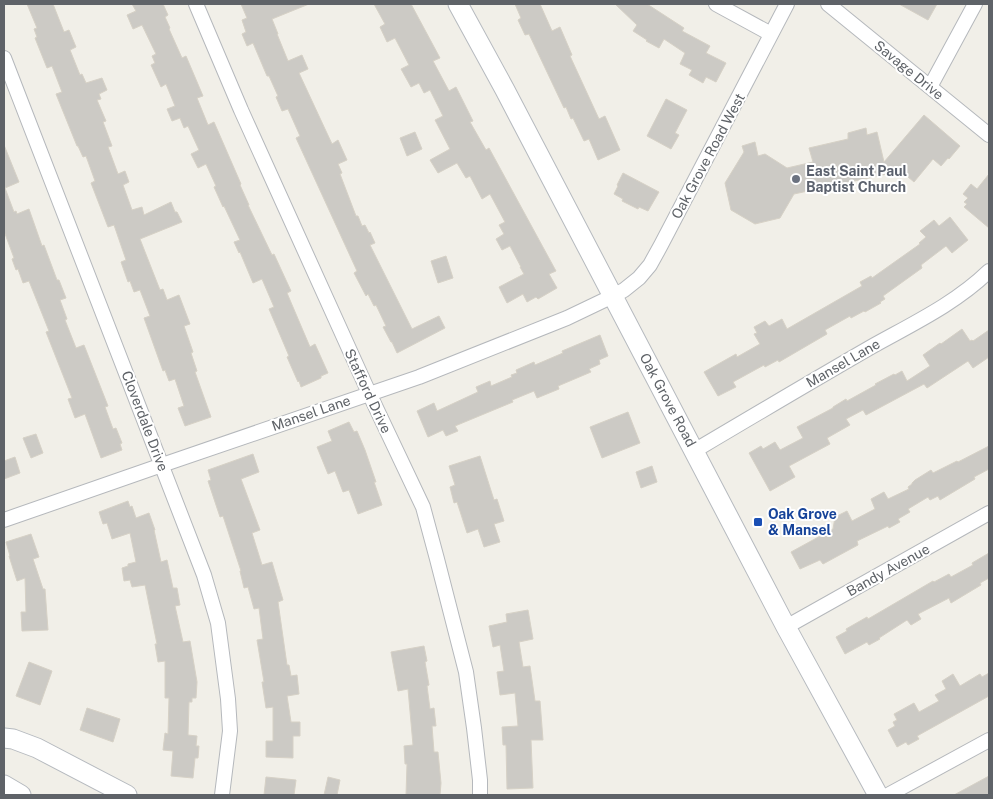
<svg xmlns="http://www.w3.org/2000/svg" width="993" height="799" font-family="'Public Sans',sans-serif">
<rect width="100%" height="100%" fill="#f1efe8"/>
<!-- building -->
<path fill="#cccac5" stroke="#d6d1c6" d="M27,4H53L64,32L69,30L76,47L70,50L80,75L82,74L86,83L102,78L107,90L99,94L101,99L97,100L106,121L103,122L112,146L108,147L118,174L125,171L129,182L123,185L132,210L142,207L144,215L171,202L175,212H177L182,222L140,239L160,290L163,289L167,300L179,295L190,324L184,326L193,352L191,353L197,371L195,372L211,417L185,426L178,408L184,406L175,379L169,381L165,370L163,371L144,318L150,316L140,290L134,292L130,281L128,282L121,262L126,260L114,225L108,227L91,183L95,181L86,156L83,157L78,146H77L56,94L62,92L52,66L47,68L35,38L37,37L34,29L37,28Z
M132,4H163L168,15L165,17L170,28L169,29L182,58L186,56L203,96L197,98L208,125L214,122L241,184L240,185L249,205H248L272,255L274,254L291,291L287,293L310,347L315,344L328,373L321,376V378L301,387L299,381L298,382L287,357L289,356L269,309L274,307L262,279L253,283L240,252L239,253L234,242L240,240L224,206L223,207L214,187L216,186L206,164L198,168L191,154L199,150L188,126L184,128L180,118L172,121L167,109L175,106L166,84L161,87L151,65L155,63L152,56L156,54L142,25L133,29L127,15L136,11Z
M241,4H309L272,19L278,34H277L288,61L302,55L308,69L299,73L332,144L338,140L347,160L338,164L342,173L340,174L356,216H358L362,226L365,225L369,233L370,232L375,243L370,245L412,329L439,316L445,328L397,353L392,342H391L383,327L386,326L376,305L374,306L368,294L366,296L354,273L357,271L296,138L300,136L288,109L282,111L276,97L278,96L269,76H267L253,43L247,46L242,34L246,32L242,20L247,18Z
M374,4H411L440,58L433,61L449,91L456,87L473,121L470,122L486,150L489,148L556,271L549,274L557,288L538,299L536,297L527,302L523,294L507,303L499,287L524,274L520,267H521L510,246L502,250L496,239L504,234L499,225L505,222L490,194L482,199L470,176L466,178L457,163L438,173L430,160L450,149L435,120L443,116L430,90L424,93L419,83L411,87L401,69L409,65L395,38L387,42L380,27L385,24Z
M515,4H540L552,31L560,27L572,55L570,56L599,119L605,116L620,150L598,160L589,139L584,141L573,118L571,119L566,107L564,108L529,34L525,35L518,20L521,18Z
M615,4H647L684,28L682,31L710,46L706,53L726,63L716,82L706,77L703,83L689,75L692,70L680,64L685,53L664,39L659,48L646,41L647,40L633,31L637,25Z
M899,4H937L928,20Z
M666,99L687,110L675,133L679,135L671,149L647,136Z
M924,115L960,146L949,159L948,158L941,166L933,159L914,182L901,171L794,194L780,218L755,224L731,210L725,183L744,152L742,146L755,142L758,156L765,154L787,168L813,162L809,148L848,139V133L866,128L867,135L877,132L884,162Z
M415,132L422,149L407,156L400,138Z
M4,145L19,182L5,188L14,212L16,211L17,214L29,209L42,246L44,245L57,280H59L66,298L60,300L67,319L65,320L76,348L84,345L108,406L105,407L113,429L116,428L122,443L120,444L122,450L101,458L85,414L75,418L68,399L72,398L46,332L49,331L29,281L23,283L18,269L16,270L12,259L14,258L4,231Z
M623,173L659,192L648,211L639,207L638,209L622,201L623,199L614,194L618,186L617,185Z
M989,174V228L964,207L967,204L964,202L968,198L963,194L971,184L977,189Z
M950,217L968,240L952,253L946,246L921,265L922,268L883,296L885,299L880,302L881,303L865,312L864,311L851,318L850,316L825,330L827,334L779,362L778,360L765,367L764,365L733,382L736,387L718,396L704,372L736,354L737,357L760,344L754,334L757,333L754,327L765,321L769,326L782,319L787,329L862,286L860,282L871,276L872,278L920,244L919,243L926,237L920,231L934,220L939,226Z
M446,256L453,278L438,283L431,261Z
M962,329L970,341L972,340L973,341L989,330V357L973,368L968,361L927,388L924,384L866,415L863,410L846,419L850,425L827,438L830,444L789,466L795,477L770,491L749,453L761,446L763,449L775,442L780,450L803,438L797,427L833,408V407L846,399L847,401L876,385L875,384L894,374L895,375L902,371L907,381L930,366L923,355L940,343L941,344Z
M600,335L608,356L599,360L600,364L589,369L591,372L558,386L559,389L537,398L534,391L512,400L513,402L455,426L458,431L446,436L443,430L428,437L417,411L434,403L437,411L478,392L476,387L490,381L491,386L512,377L511,375L517,373L516,370L534,362L535,365L563,353L562,351Z
M628,412L640,443L602,458L590,427Z
M349,422L354,432L357,431L365,450L376,482H374L382,505L358,514L349,490L343,492L335,471L328,474L317,447L332,441L328,431Z
M36,434L43,453L31,458L23,438Z
M989,446V469L974,477L975,479L940,500L938,496L930,500L928,497L908,509L910,512L898,519L900,522L889,528L888,526L857,541L858,545L823,564L820,560L800,569L791,552L833,529L835,517L847,511L852,521L875,509L871,499L884,492L888,499L909,489L908,487L912,484V483L915,480L931,470L933,473L957,461L958,462Z
M253,454L259,472L241,479L260,530L252,533L262,565L272,562L283,600L278,602L287,665H289L291,676L297,675L299,694L287,696L291,722H300V736H293V758L266,757V741H273V707L266,708L262,682H264L257,640L263,639L259,608L254,609L248,587L244,588L240,571H241L223,516L220,517L208,481L211,480L208,470Z
M480,456L494,500L497,499L504,521L494,524L500,542L484,547L478,529L467,533L457,502L454,503L450,487L455,485L449,466Z
M15,457L20,473L4,479V461Z
M652,466L657,482L641,488L636,472Z
M128,501L130,507L132,506L136,518L149,513L155,530H154L161,562L167,560L173,588H177L180,605L175,606L183,642L190,641L197,682L196,698H192V702H189L188,735L197,736L196,746H199L198,758H195L193,778L171,776L173,751L163,750L165,733L168,734L169,698H165V661L158,662L155,644H157L145,585L132,587L130,580L124,581L122,568L128,566V564L136,562L130,533L112,539L107,523L103,524L99,512Z
M31,534L39,557L33,559L43,589H45L48,630L22,631L21,612H26L25,578L17,581L9,556H10L6,542Z
M989,553V578L980,583L981,585L951,603L949,598L918,614L921,619L911,625L907,620L879,638L880,639L869,645L867,642L845,654L836,637L847,631L846,629L867,617L868,619L933,581L934,582L949,574L951,577L973,565L972,563Z
M528,610L533,639L519,642L523,667L530,666L535,701H540L543,740H531L533,788L507,789L506,745H503L502,727L518,726L515,693L500,695L497,672L504,671L500,645L493,647L489,626L507,622L506,614Z
M424,646L427,661L425,662L429,685L427,686L430,709L434,708L436,726H432L434,752H438L441,783L440,795H406L407,764H405L404,746L413,745L408,689L398,691L391,652Z
M29,662L52,671L40,705L16,696Z
M989,673V696L917,736L919,739L908,745L906,742L897,747L888,730L895,726L893,722L897,720L894,714L914,703L919,712L939,701L935,695L946,689L942,681L953,674L960,686L980,674L982,677Z
M87,708L120,719L113,742L80,730Z
M989,776V795H954Z
M266,777L296,780L294,795H264Z
M328,777L340,780L337,795H324Z"/>
<g fill="none" stroke-linecap="round" stroke-linejoin="round">
<defs>
<path id="street" d="M196,4L241,110L369,393L423,507L437,559L466,672L474,728L480,780V795
M716,4L771,34
M828,4L989,135
M4,58L204,575L218,623L228,699L230,731L222,795
M930,87L975,4
M694,451C753,416 812,381 871,347C912,324 955,304 989,271
M4,520L162,465L419,377L567,318L613,296L624,290L639,278L650,265L661,245L787,4
M786,627L989,513
M888,795L989,740"/>
<path id="secondary" d="M458,4L505,90L786,627L878,795
M4,738L13,739L37,748L127,795
M4,785L21,795"/>
</defs>
<!-- street casing -->
<use href="#street" stroke="#b5b8bc" stroke-width="16"/>
<!-- secondary casing -->
<use href="#secondary" stroke="#b6babf" stroke-width="21"/>
<!-- street -->
<use href="#street" stroke="#fff" stroke-width="14"/>
<!-- secondary -->
<use href="#secondary" stroke="#fff" stroke-width="19"/>
</g>
<!-- markers -->
<circle fill="#6b7280" stroke="#fff" stroke-width="2" cx="796" cy="179" r="5"/>
<rect fill="#1a4fb4" stroke="#fff" stroke-width="2" x="753" y="517" width="10" height="10" rx="2.5"/>
<g text-anchor="middle" dominant-baseline="central" stroke-width="4" stroke-linejoin="round" paint-order="stroke">
<!-- street labels -->
<g font-size="14" fill="#5f6368" stroke="#fff">
<text transform="translate(909 70) rotate(39)">Savage Drive</text>
<text transform="translate(708 156) rotate(-62)">Oak Grove Road West</text>
<text transform="translate(843 363) rotate(-30)">Mansel Lane</text>
<text transform="translate(368 391) rotate(65)">Stafford Drive</text>
<text transform="translate(668 400) rotate(62)">Oak Grove Road</text>
<text transform="translate(311 413) rotate(-19)">Mansel Lane</text>
<text transform="translate(145 421) rotate(69)">Cloverdale Drive</text>
<text transform="translate(888 570) rotate(-29)">Bandy Avenue</text>
</g>
<!-- worship labels -->
<g font-size="14" font-weight="bold" fill="#5b616d" stroke="#fff" text-anchor="start">
<text x="806" y="171">East Saint Paul<tspan x="806" dy="16">Baptist Church</tspan></text>
</g>
<!-- transit labels -->
<g font-size="14" font-weight="bold" fill="#164399" stroke="#fff" text-anchor="start">
<text x="768" y="514">Oak Grove<tspan x="768" dy="16">&amp; Mansel</tspan></text>
</g>
</g>
<!-- border -->
<rect width="993" height="799" fill="none" stroke="#5f6368" stroke-width="10"/>
</svg>
